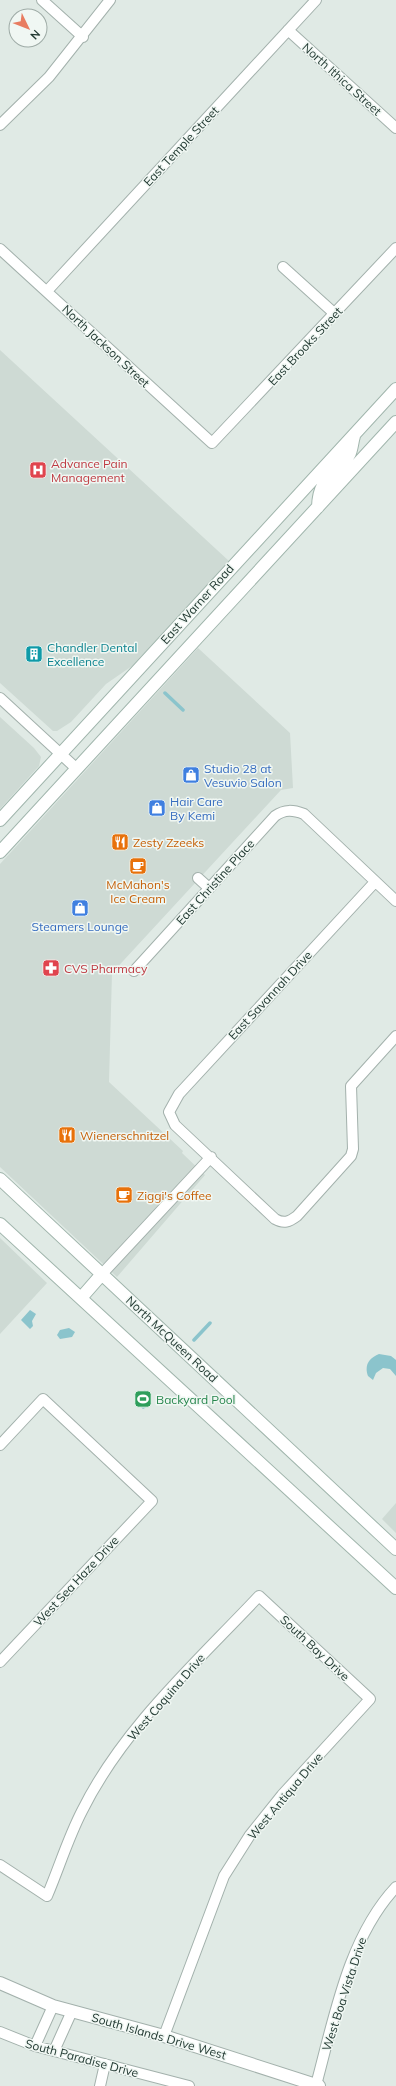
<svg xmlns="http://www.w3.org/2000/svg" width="396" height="2086" font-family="Mulish,sans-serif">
<rect width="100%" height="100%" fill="#e0eae5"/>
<!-- built -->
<path fill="#cedad4" d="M0,350L229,561L132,666L106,684L71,722L57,731H53L0,683Z
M198,648L290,733L293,788L281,790L112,973L109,1082L183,1151L182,1153L205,1175L117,1277L0,1167V864Z
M0,717L34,748L41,757L39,766L0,809Z
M0,1238L47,1283L0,1334Z
M396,1503V1533L382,1519Z"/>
<!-- water -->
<path fill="#8bc4cc" d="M30,1310L36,1314L32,1321L33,1326L30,1329L21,1320Z
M69,1328L75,1332L72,1337L60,1339L57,1335L60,1330Z
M379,1354L391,1356L396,1360V1376L390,1369L383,1368L376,1373L373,1380L368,1376C364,1365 369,1358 379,1354Z
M145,1390L147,1393V1407L143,1409L136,1402L140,1398V1393Z"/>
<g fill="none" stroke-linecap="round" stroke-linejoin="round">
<!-- stream -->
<path stroke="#8bc4cc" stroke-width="3.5" d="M165,693L183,710
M194,1340L210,1323"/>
<defs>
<path id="minor" d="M42,0L83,37
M288,30L396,128
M0,125L49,77L110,0
M0,249L212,443L396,248
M283,267L335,314
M47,291L316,0
M0,698L77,769
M198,878L209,888
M375,882L179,1094L169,1112L175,1125L275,1219C284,1224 289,1222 297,1216L351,1156L353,1149L351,1086L396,1036
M134,971L275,816C285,809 293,810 304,814L396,901
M102,1274L211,1157
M0,1445L43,1399L152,1501L0,1662
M0,1865L47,1896C59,1868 68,1838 82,1811C123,1728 196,1663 259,1596L370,1699L282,1795L250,1835L224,1876L164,2036
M0,2032L35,2046L189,2086
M35,2046L53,2006
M54,2051L72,2011
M316,2085C334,2019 348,1938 396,1887
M100,2086L105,2064"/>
<path id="tertiary" d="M0,1983L53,2006L164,2036L319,2086"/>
<path id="secondary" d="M318,507C319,476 335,477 349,455C352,450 352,442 354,436
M0,820L396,389
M0,852L396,422
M0,1179L396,1549
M0,1224L396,1588
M81,1298L102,1274"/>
</defs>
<!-- minor casing -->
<use href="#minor" stroke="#a3b1ac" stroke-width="12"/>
<!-- tertiary casing -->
<use href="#tertiary" stroke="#a3b1ac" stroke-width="14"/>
<!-- secondary casing -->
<use href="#secondary" stroke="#a0b5ac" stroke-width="14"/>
<!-- minor -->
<use href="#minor" stroke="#fff" stroke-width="10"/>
<!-- tertiary -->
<use href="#tertiary" stroke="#fff" stroke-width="12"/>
<!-- secondary -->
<use href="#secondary" stroke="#fff" stroke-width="12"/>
</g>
<!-- icons -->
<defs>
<symbol id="hospital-square" viewBox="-11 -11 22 22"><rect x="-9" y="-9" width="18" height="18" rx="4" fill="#e0444e" stroke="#f0f7f3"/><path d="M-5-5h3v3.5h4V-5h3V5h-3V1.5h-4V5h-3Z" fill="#fff"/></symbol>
<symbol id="building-square" viewBox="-11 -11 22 22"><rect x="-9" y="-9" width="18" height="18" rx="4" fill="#0f9aa8" stroke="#f0f7f3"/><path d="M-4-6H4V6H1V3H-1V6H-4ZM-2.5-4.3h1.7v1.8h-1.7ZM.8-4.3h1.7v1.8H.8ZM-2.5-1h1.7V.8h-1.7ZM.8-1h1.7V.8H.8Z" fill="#fff"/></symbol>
<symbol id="shop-square" viewBox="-11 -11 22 22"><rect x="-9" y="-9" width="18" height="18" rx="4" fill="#3f7fe0" stroke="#f0f7f3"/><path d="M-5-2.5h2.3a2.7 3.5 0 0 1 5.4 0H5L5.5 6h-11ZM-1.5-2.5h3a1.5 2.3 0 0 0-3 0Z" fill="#fff"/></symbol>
<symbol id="restaurant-square" viewBox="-11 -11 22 22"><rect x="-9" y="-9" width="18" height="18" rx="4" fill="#e8710a" stroke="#f0f7f3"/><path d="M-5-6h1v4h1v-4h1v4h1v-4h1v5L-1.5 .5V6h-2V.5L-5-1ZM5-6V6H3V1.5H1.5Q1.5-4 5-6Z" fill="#fff"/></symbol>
<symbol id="cafe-square" viewBox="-11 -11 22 22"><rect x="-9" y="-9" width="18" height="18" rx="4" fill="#e8710a" stroke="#f0f7f3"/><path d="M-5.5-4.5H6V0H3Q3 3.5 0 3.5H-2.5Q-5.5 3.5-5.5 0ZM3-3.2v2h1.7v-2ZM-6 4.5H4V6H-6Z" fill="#fff"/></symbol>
<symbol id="pharmacy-square" viewBox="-11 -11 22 22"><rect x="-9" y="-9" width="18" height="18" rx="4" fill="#e0444e" stroke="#f0f7f3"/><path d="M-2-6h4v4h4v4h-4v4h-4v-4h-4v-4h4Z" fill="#fff"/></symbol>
<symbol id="stadium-square" viewBox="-11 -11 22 22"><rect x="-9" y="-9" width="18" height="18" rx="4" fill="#2e9e5b" stroke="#f0f7f3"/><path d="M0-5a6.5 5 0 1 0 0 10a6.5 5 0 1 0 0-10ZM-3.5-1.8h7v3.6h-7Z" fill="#fff"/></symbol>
</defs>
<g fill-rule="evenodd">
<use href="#hospital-square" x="28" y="460" width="20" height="20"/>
<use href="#building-square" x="24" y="644" width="20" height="20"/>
<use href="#shop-square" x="181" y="765" width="20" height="20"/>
<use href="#shop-square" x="147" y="798" width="20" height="20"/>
<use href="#restaurant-square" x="110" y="832" width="20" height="20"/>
<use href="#cafe-square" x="128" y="856" width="20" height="20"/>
<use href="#shop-square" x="70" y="898" width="20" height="20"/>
<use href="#pharmacy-square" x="41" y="958" width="20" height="20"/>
<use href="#restaurant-square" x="57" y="1125" width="20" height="20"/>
<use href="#cafe-square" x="114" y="1185" width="20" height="20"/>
<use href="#stadium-square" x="133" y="1389" width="20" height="20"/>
</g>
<g text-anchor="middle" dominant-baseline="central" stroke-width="3" stroke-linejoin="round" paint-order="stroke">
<!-- street labels -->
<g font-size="12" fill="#223932" stroke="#f0f7f3">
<text transform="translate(342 79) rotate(42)">North Ithica Street</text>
<text transform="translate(181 146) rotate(-47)">East Temple Street</text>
<text transform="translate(106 346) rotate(43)">North Jackson Street</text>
<text transform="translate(305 346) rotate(-47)">East Brooks Street</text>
<text transform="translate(197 604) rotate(-48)">East Warner Road</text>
<text transform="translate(215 882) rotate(-48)">East Christine Place</text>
<text transform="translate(270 995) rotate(-47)">East Savannah Drive</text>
<text transform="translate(172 1339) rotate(43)">North McQueen Road</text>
<text transform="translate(76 1581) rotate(-47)">West Sea Haze Drive</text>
<text transform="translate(315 1648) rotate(43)">South Bay Drive</text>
<text transform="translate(166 1697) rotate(-49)">West Coquina Drive</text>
<text transform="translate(285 1796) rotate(-50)">West Antiqua Drive</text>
<text transform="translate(344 1994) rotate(-72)">West Boa Vista Drive</text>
<text transform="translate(159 2036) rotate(16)">South Islands Drive West</text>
<text transform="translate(82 2058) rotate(15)">South Paradise Drive</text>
</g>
<!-- health labels -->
<g font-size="12" fill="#be3a42" stroke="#f0f7f3" text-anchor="start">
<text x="51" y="463">Advance Pain<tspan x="51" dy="14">Management</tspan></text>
<text x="64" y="968">CVS Pharmacy</text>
</g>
<!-- culture labels -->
<g font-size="12" fill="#0d838f" stroke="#f0f7f3" text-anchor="start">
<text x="47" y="647">Chandler Dental<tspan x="47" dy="14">Excellence</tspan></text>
</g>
<!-- shop labels -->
<g font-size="12" fill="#366cbe" stroke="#f0f7f3" text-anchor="start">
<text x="204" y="768">Studio 28 at<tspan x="204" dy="14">Vesuvio Salon</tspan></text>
<text x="170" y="801">Hair Care<tspan x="170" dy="14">By Kemi</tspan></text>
<text x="80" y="926" text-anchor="middle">Steamers Lounge</text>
</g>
<!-- food labels -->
<g font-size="12" fill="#c56008" stroke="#f0f7f3" text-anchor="start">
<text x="133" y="842">Zesty Zzeeks</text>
<text x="138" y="884" text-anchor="middle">McMahon's<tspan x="138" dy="14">Ice Cream</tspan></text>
<text x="80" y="1135">Wienerschnitzel</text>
<text x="137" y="1195">Ziggi's Coffee</text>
</g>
<!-- leisure labels -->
<g font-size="12" fill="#27864d" stroke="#f0f7f3" text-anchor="start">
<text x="156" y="1399">Backyard Pool</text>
</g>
</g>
<!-- north arrow -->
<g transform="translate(28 28) rotate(133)"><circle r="19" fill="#f0f7f3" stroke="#9eaba6"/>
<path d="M0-3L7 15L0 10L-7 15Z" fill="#e87c60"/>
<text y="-6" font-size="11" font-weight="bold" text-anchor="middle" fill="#223932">N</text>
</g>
</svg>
